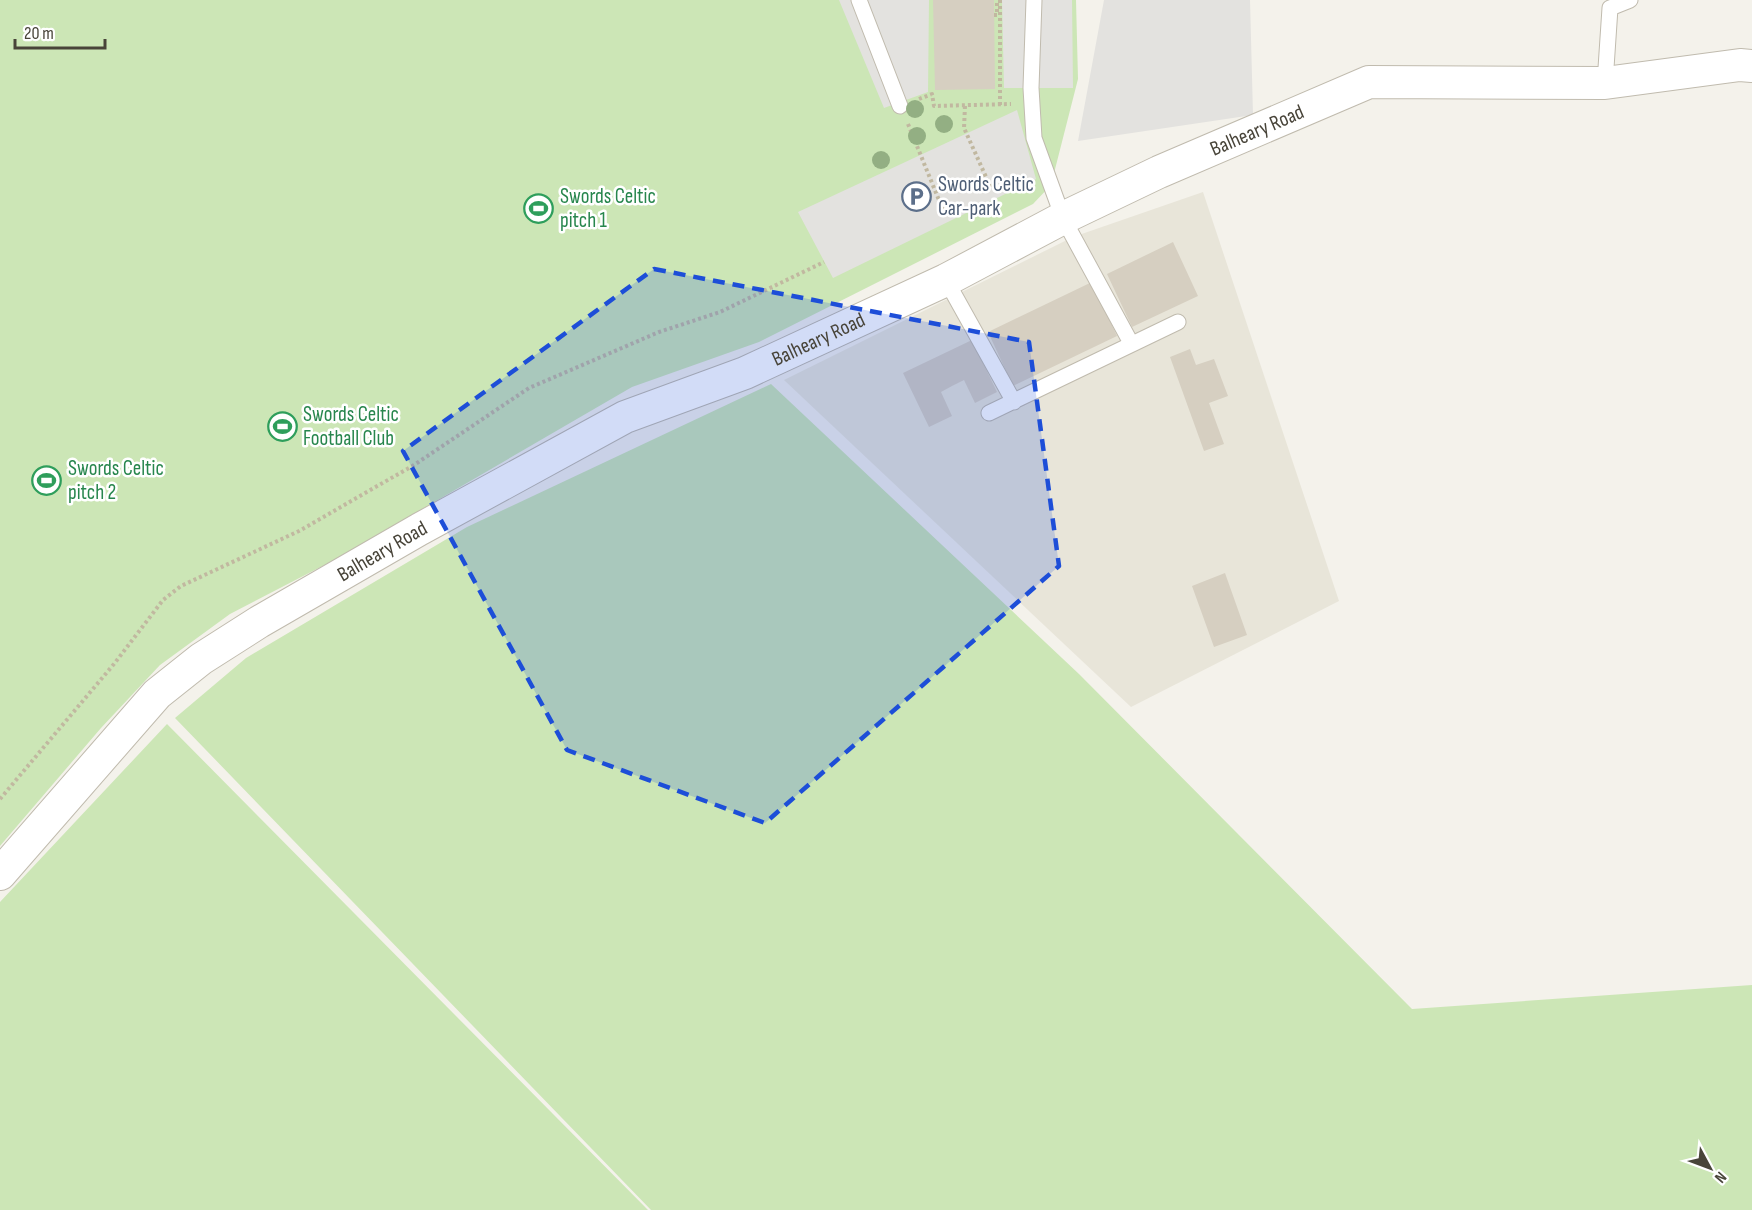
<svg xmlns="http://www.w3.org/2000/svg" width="1752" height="1210" font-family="'Sofia Sans Condensed',sans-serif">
<rect width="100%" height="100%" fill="#f4f2eb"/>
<!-- residential -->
<path fill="#e8e5d9" d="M1203,192L1339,601L1131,707L784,380L1073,237Z"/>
<!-- green -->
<path fill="#cce6b6" d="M0,0H1076L1078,79L1051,185L1033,204L759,342L632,387L338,558L230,614L160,665L101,728L0,846Z
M771,384L1079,674L1412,1009L1752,985V1210H651L175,718L246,658L467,527Z
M167,724L648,1210H0V902Z"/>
<!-- parking -->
<path fill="#e3e2df" d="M839,0H929L928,92L884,108Z
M1002,0H1072L1073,88H1004Z
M1104,0H1250L1253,115L1078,141Z
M1017,110L1036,179L833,278L798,212Z"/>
<!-- building -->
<path fill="#d6cfc1" d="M933,0H994L995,89L935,90Z
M1173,242L1198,296L1132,327L1107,274Z
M1092,282L1117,336L1013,386L988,332Z
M972,340L997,392L975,403L964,380L952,386L941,392L952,416L929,427L903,373Z
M1190,349L1196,365L1214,359L1228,396L1209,403L1224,444L1204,451L1170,357Z
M1225,573L1247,635L1214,647L1192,586Z"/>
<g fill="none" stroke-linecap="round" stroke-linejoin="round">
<defs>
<path id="lane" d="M859,0L900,106
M1034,0L1031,88L1034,138L1063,218L1131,343
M1605,83L1610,8L1630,0
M946,280L1014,402
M989,413L1178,322"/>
<g id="street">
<path id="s1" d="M0,874L157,694L201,659L259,622L420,529L625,417L745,373L946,280L1063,218L1159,172L1369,82L1605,83L1740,65L1752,66"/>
</g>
</defs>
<!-- lane casing -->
<use href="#lane" stroke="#c0bbae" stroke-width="17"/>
<!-- street casing -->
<use href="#street" stroke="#c0bbae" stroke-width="34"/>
<!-- path -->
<path stroke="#c1b8a0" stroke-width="4" stroke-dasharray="3 3" stroke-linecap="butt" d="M1000,0V106
M994,15H997V0
M919,99L932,94L934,106L1011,104
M965,106L964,128L991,188
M908,124L943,210
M0,799L114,664L163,600L181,586L299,531L414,465L529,388L659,332L720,312L824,262"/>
<!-- lane -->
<use href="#lane" stroke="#fff" stroke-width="15"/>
<!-- street -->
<use href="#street" stroke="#fff" stroke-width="32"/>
</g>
<!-- trees -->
<g fill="#93af83">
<circle cx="915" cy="109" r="9"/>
<circle cx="944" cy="124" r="9"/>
<circle cx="917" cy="136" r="9"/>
<circle cx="881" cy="160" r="9"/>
</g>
<!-- marked area -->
<path fill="#1d4ed8" fill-opacity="0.2" stroke="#1d4ed8" stroke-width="4.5" stroke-dasharray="12 8" stroke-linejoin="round" d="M654,269L1029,342L1059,566L765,823L567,750L403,451Z"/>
<!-- icons -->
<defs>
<symbol id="parking-ring" viewBox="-11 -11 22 22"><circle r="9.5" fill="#fff" stroke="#5c6f8a" stroke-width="1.5"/><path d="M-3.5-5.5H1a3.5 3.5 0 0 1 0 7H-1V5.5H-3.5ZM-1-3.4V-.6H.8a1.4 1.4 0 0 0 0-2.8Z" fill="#5c6f8a"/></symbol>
<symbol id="stadium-ring" viewBox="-11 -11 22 22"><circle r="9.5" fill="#fff" stroke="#2e9e5b" stroke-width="1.5"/><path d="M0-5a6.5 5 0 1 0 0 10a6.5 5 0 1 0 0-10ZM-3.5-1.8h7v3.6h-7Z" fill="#2e9e5b"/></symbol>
</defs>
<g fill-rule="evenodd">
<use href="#parking-ring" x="900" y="180" width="33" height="33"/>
<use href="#stadium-ring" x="522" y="192" width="33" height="33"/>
<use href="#stadium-ring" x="266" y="410" width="33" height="33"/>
<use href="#stadium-ring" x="30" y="464" width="33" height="33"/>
</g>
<g text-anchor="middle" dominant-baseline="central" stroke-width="5" stroke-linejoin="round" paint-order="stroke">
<!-- street labels -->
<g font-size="21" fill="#484439" stroke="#fff">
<text stroke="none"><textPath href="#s1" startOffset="1478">Balheary Road</textPath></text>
<text stroke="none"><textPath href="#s1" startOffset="992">Balheary Road</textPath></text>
<text stroke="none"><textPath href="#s1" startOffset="506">Balheary Road</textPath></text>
</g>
<!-- service labels -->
<g font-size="21" fill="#4e5e75" stroke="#fff" text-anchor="start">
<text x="938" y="184">Swords Celtic<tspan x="938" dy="24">Car-park</tspan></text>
</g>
<!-- leisure labels -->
<g font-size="21" fill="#27864d" stroke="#fff" text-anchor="start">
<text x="560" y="196">Swords Celtic<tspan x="560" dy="24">pitch 1</tspan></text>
<text x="303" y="414">Swords Celtic<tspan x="303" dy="24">Football Club</tspan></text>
<text x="68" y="468">Swords Celtic<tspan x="68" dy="24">pitch 2</tspan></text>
</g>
</g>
<!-- north arrow -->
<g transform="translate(1710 1168) rotate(131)" stroke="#ffffff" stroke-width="4.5" paint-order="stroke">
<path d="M0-4.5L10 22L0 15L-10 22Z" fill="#484439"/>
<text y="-9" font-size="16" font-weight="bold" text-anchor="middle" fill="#484439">N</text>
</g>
<!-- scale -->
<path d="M15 39v9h90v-9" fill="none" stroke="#484439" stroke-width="3"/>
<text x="24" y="39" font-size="18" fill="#484439" stroke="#ffffff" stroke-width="4.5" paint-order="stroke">20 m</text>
</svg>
